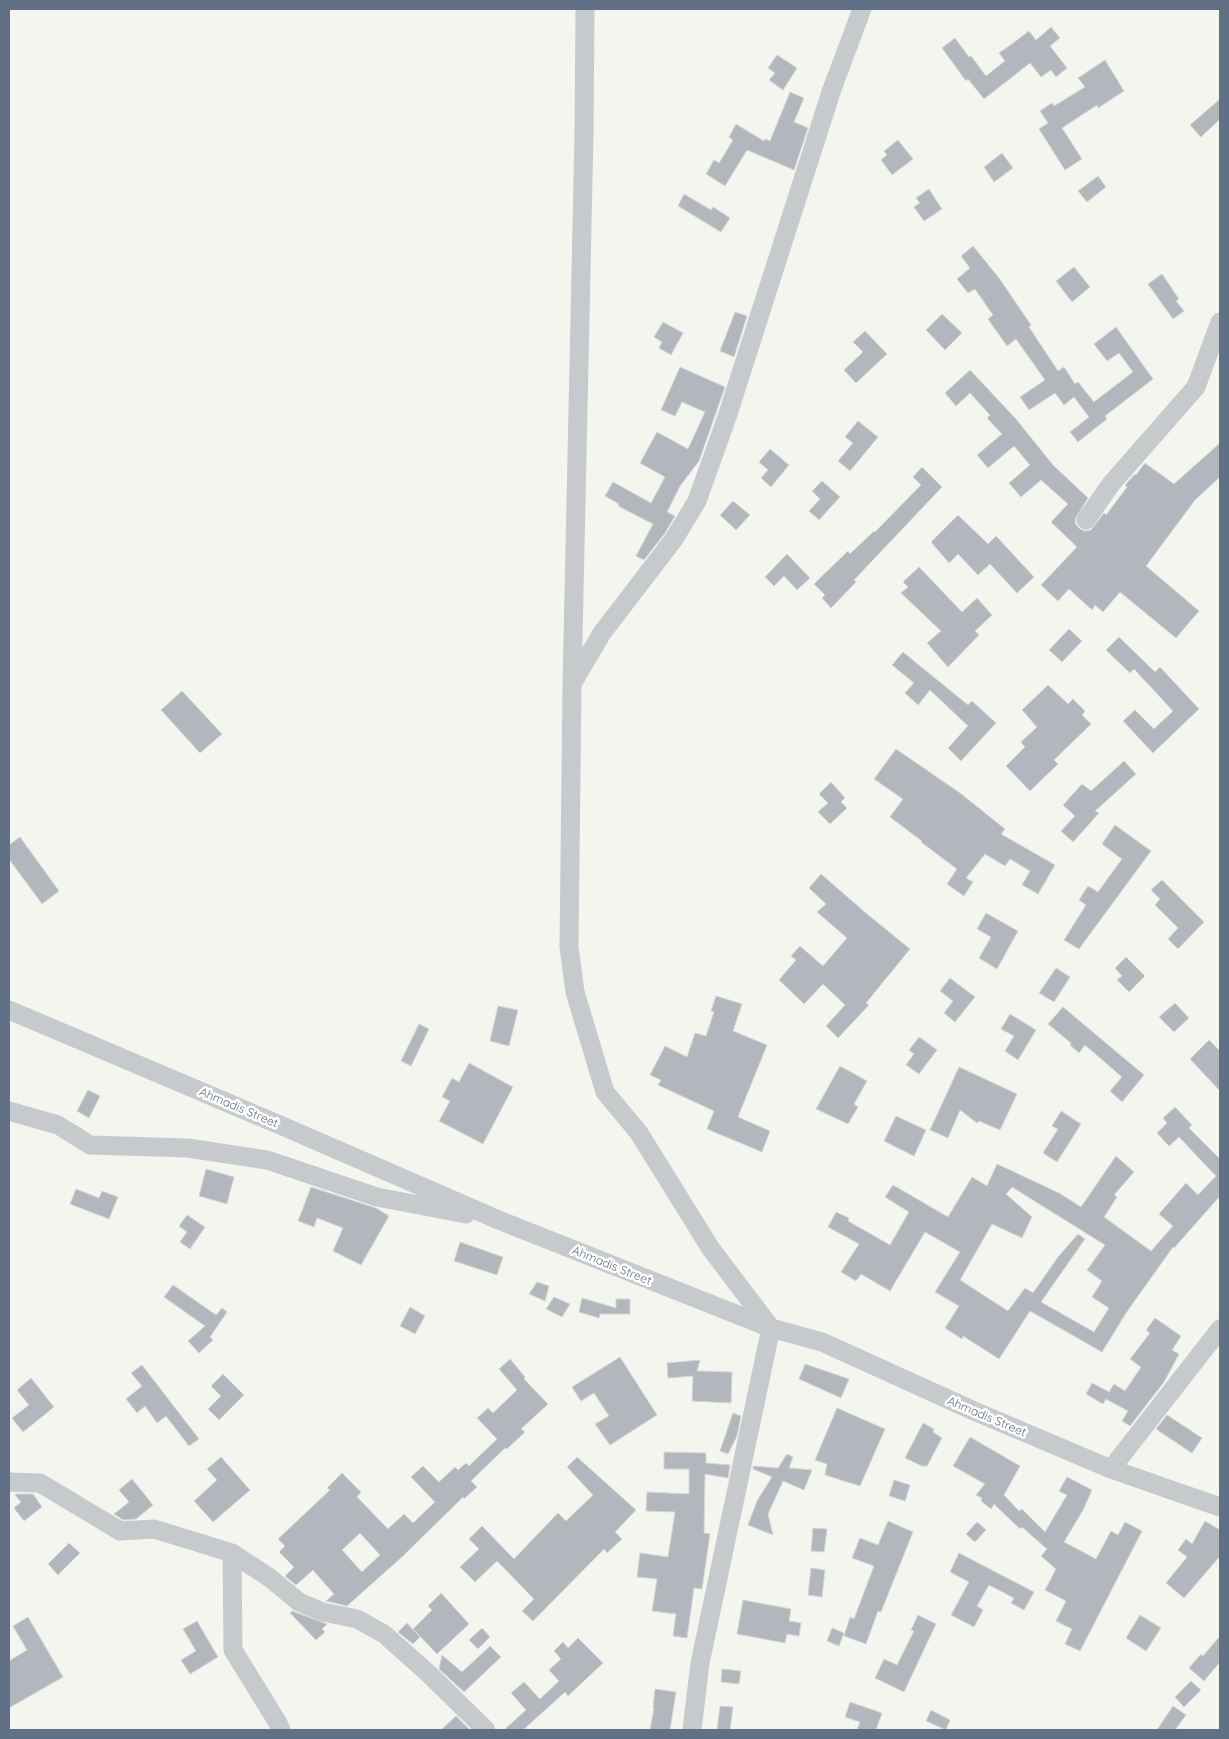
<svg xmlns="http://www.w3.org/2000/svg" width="1229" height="1739" font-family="Quicksand,sans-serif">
<rect width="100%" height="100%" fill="#f5f5f0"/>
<!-- building -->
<path fill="#b1b7bd" stroke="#d6d6d3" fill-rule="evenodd" d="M1051,27L1060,38L1050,46L1067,68L1056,77L1051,70L1041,77L1030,63L984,99L968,79L966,81L942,48L955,38L969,57L971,56L986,76L1005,61L999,53L1009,46L1029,31L1036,40Z
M777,55L797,68L783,90L769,80L775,73L768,68Z
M1105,60L1124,91L1098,108L1097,105L1062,128L1082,159L1065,170L1039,129L1048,123L1040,111L1052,103L1054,106L1085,87L1078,78Z
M790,92L804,98L794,122L808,128L794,170L747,150L725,186L706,174L714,160L719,163L733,140L729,137L736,124L764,141L765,139L770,141Z
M1220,99V119L1201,137L1190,125Z
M898,140L913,159L892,175L881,160L887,155L884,151Z
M1002,153L1013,168L994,182L984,167Z
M1098,176L1106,187L1087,202L1078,191Z
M929,189L942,209L924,221L914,207L920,203L916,198Z
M684,194L711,210L713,207L730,218L721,232L678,206Z
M973,246L999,278L1031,325L1029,327L1058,371L1064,367L1075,384L1078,382L1094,402L1133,372L1119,353L1107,361L1094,344L1116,327L1153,379L1105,416L1107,419L1078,442L1070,432L1089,417L1074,397L1064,405L1055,393L1029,410L1020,397L1045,380L1016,339L1007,346L988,319L993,315L975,289L968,293L957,279L970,268L961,256Z
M1074,267L1090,287L1072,302L1056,281Z
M1162,274L1179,299L1176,301L1184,311L1173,319L1148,284Z
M735,312L747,316L734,357L720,351Z
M942,314L962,333L945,350L926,330Z
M663,322L683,333L671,355L659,348L662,342L654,337Z
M865,331L887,354L856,383L844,370L863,352L853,342Z
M680,367L725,387L699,461L680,486L667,512L675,516L665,533L644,560L636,556L653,524L618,506L619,504L605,496L613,482L651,503L665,477L640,463L657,432L688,449L705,412L682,402L675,416L661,410Z
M970,370L1016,419L1053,465L1088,498L1075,519L1076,525L1080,529L1085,531L1091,530L1104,513L1106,515L1127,487L1125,485L1135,474L1136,475L1145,463L1174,484L1220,443V477L1195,500L1146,566L1199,611L1176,638L1120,592L1103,612L1095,605L1092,610L1069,589L1058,601L1041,585L1077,547L1051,522L1068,504L1041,480L1021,497L1009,483L1030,465L1014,446L988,468L977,455L1002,434L987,418L990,415L970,393L956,406L945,393Z
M858,421L878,437L850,471L838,461L853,443L845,437Z
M770,449L789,465L771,487L761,478L768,470L759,462Z
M922,467L942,487L854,580L856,582L831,608L822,598L825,595L814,584L848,551L850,554L874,531L875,532L921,485L913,477Z
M822,481L840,497L819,520L809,511L820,499L812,491Z
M733,501L750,515L736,530L720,515Z
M958,515L988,544L996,536L1034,577L1017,593L990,564L978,575L958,554L949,563L931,542Z
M787,554L810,578L797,590L784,576L774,586L765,577Z
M919,567L962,612L977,598L992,615L975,631L979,635L948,667L927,643L941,631L901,593L908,587L903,582Z
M1069,629L1082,641L1062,662L1049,650Z
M1119,637L1155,672L1160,667L1199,709L1153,753L1123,721L1135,710L1154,729L1173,711L1134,669L1130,673L1106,650Z
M903,652L968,705L972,701L996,723L961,761L948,748L968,726L930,690L918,705L905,693L914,683L892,665Z
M1048,685L1068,704L1073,699L1085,711L1082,715L1091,724L1054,760L1058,764L1030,791L1006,766L1025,747L1021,742L1037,727L1022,710Z
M182,691L222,734L200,753L161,710Z
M896,749L960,793L1005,829L1001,834L1055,865L1038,894L1022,885L1030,871L1010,859L1005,866L985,854L966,878L973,882L964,896L947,884L957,869L921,842L922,841L890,817L903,799L874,779Z
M1124,761L1136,774L1095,811L1099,813L1073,842L1061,831L1075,816L1063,805L1082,784L1091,791Z
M831,782L845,798L841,802L847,808L830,824L818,812L828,803L819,794Z
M1115,825L1151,851L1079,949L1064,940L1086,905L1079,900L1088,886L1098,892L1122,859L1102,844Z
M20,837L59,891L42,904L9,859V845Z
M821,874L867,914L910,949L866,1003L869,1005L838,1038L826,1026L845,1005L823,984L804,1004L779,980L796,960L791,956L800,946L823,966L847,938L817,912L826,904L809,888Z
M1162,880L1204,922L1178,949L1168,939L1178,928L1155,905L1160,899L1151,890Z
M986,913L1018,931L997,969L979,958L991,937L977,929Z
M1126,957L1145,976L1129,992L1117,980L1122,976L1115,968Z
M1056,968L1070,977L1054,1002L1039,993Z
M950,978L975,997L955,1022L944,1013L953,1001L940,991Z
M716,996L742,1004L733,1031L767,1045L738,1117L770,1131L762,1152L707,1129L714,1111L658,1085L661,1080L650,1075L665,1046L687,1057L695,1033L706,1036L714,1012L711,1011Z
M1175,1003L1189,1018L1174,1032L1159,1017Z
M498,1006L518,1010L509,1046L490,1041Z
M1063,1007L1144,1075L1122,1102L1110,1091L1122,1077L1085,1045L1079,1053L1070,1045L1071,1043L1048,1024Z
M1010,1014L1036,1030L1018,1060L1005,1051L1014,1036L1001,1029Z
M419,1024L429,1029L411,1066L401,1061Z
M919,1037L937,1050L919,1074L906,1065L914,1054L909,1050Z
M1209,1040L1220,1051V1091L1190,1059Z
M469,1063L513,1087L483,1144L439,1121L450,1101L442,1097L452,1078L459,1082Z
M840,1066L867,1081L854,1104L858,1107L848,1124L816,1109Z
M959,1067L1017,1094L1000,1130L979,1121L977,1123L960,1110L948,1138L930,1130Z
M88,1090L100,1096L89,1118L77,1111Z
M1175,1107L1192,1125L1189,1128L1220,1159V1196L1174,1248L1173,1247L1126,1313L1102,1352L1030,1311L999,1359L963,1336L962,1339L945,1328L959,1306L935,1292L960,1252L925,1232L890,1291L861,1274L856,1281L841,1272L859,1244L828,1227L836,1212L849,1218L848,1221L890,1245L909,1212L885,1197L893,1185L948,1217L972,1177L987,1186L997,1164L1059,1193L1081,1207L1116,1156L1134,1172L1114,1195L1117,1197L1104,1217L1151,1251L1173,1226L1159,1214L1186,1183L1198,1195L1216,1176L1179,1137L1169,1146L1157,1133L1167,1123L1163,1118ZM1012,1187L1105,1245L1087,1270L1102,1281L1092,1297L1109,1308L1094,1332L1041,1302L1085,1239L1078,1234L1058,1257L1033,1293L1025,1288L1008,1311L960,1280L992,1224L1022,1238L1032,1217L1006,1194Z
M1061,1111L1081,1124L1057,1162L1043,1153L1058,1129L1052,1126Z
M896,1116L926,1130L914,1156L884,1141Z
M206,1169L234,1177L227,1204L199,1196Z
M311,1187L376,1208L389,1216L361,1265L333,1251L343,1228L317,1218L314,1227L298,1221Z
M76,1189L99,1198L102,1191L118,1197L109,1219L70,1204Z
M187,1215L205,1227L190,1249L180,1242L187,1232L179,1226Z
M460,1242L503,1257L497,1275L454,1261Z
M537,1282L549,1286L545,1301L529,1294Z
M173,1285L216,1315L222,1308L227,1312L210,1337L213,1340L199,1353L188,1341L205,1326L164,1297Z
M554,1297L570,1304L562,1317L546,1309Z
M582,1298L616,1308V1299H630V1314H600L599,1318L579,1312Z
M410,1307L425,1316L415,1334L400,1326Z
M1155,1318L1181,1336L1172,1350L1179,1354L1164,1382L1130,1426L1122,1421L1128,1411L1106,1399L1103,1404L1086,1394L1092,1383L1109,1392L1114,1384L1125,1391L1141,1367L1130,1359L1150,1333L1146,1330Z
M620,1357L657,1415L610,1445L595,1424L609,1416L594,1393L581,1401L572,1387Z
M510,1359L525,1377L524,1379L548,1404L521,1429L525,1432L507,1449L505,1448L471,1481L477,1487L464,1499L463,1497L404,1555L347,1606L326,1601L334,1594L313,1570L296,1585L285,1576L294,1567L279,1552L285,1546L278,1539L330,1490L327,1488L342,1473L361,1492L357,1497L388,1529L404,1514L413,1523L435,1502L411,1477L423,1466L439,1482L455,1467L458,1470L466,1463L469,1466L497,1439L477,1418L488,1408L493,1413L517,1390L499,1369ZM360,1533L380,1555L362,1572L342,1550Z
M700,1360L697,1371L732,1372L731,1403L692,1401L693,1376L668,1378L667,1363Z
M805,1364L849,1379L841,1398L799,1379Z
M142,1365L199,1439L189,1446L166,1416L157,1423L145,1406L137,1413L126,1399L142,1386L131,1373Z
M223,1374L244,1395L219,1420L208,1409L221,1396L211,1386Z
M31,1378L54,1407L23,1432L12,1418L29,1405L17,1390Z
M837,1408L885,1429L860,1486L825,1475L827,1464L815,1460Z
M733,1413L741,1416L737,1436L728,1454L720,1451Z
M1167,1415L1202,1438L1192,1453L1156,1429Z
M923,1423L934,1429L933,1432L942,1438L927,1466H922L905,1458Z
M970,1437L1020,1466L1004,1495L1019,1511L1022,1509L1045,1532L1067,1495L1059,1491L1067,1477L1092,1490L1083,1510L1064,1542L1096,1559L1111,1531L1118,1535L1125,1522L1142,1531L1080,1651L1065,1644L1072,1629L1056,1621L1066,1601L1045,1590L1056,1569L1041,1556L1047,1549L1022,1527L1020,1529L994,1504L991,1509L981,1501L982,1498L976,1495L985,1484L953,1466Z
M664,1452L706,1453V1463L730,1465L728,1478L705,1474L704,1533L710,1534L702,1589L694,1588L687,1638L673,1636L676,1614L652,1611L657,1579L637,1577L640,1553L668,1557L675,1512L646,1511L647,1492L689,1494V1469H664Z
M787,1454L793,1457L789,1468L812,1470L804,1490L783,1481L768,1514L773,1535L748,1525L757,1501L772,1477L753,1469V1466L778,1468Z
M221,1457L250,1490L213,1522L194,1501L217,1480L207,1469Z
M577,1457L636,1510L615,1532L622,1539L607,1553L604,1549L533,1621L522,1611L534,1599L497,1561L475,1582L460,1567L479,1549L469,1539L482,1526L514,1559L558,1513L566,1521L593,1495L567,1467Z
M132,1479L153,1505L136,1519L123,1520L114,1514L129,1502L119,1490Z
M894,1480L910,1485L905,1501L889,1496Z
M17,1494H33L42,1507L24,1521L14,1508L21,1502L15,1495Z
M888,1521L913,1532L881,1612L878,1611L866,1644L844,1636L850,1617L854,1619L874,1566L852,1558L860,1538L878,1545Z
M1205,1521L1220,1530V1556L1184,1598L1166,1583L1187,1557L1178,1550L1186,1539L1192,1544Z
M977,1522L986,1530L975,1542L966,1534Z
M813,1528L827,1529L824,1552L811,1551Z
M69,1543L80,1553L58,1575L48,1564Z
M959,1553L1034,1592L1024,1610L1011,1603L1014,1598L989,1585L977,1606L983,1610L974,1627L951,1615L969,1582L950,1572Z
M811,1568L825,1570L822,1597L808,1595Z
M441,1593L469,1624L437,1654L413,1629L432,1610L428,1606Z
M743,1600L791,1609L789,1621L801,1623L799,1636L787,1634L785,1643L737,1634Z
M292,1611L327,1624L322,1629L325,1632L316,1640L290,1613Z
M918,1615L936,1624L904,1692L875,1678L884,1659L897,1665L914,1631L911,1630Z
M1140,1615L1161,1628L1146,1651L1126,1638Z
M28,1617L63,1677L9,1708V1661L27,1650L13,1626Z
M197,1621L218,1657L190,1674L181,1660L196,1651L183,1629Z
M407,1623L420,1637L413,1644L398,1632Z
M482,1628L490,1637L478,1649L469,1640Z
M832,1628L844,1633L839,1646L827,1641Z
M1220,1636V1662L1204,1681L1189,1668L1201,1654L1203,1656Z
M578,1638L603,1663L568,1696L565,1692L523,1730H504L526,1710L511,1693L524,1682L540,1699L559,1681L549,1670L561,1659L554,1651L563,1642L568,1648Z
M490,1646L501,1657L464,1692L439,1669L442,1655L462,1672Z
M722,1669L741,1671L739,1684L721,1682Z
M1191,1681L1201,1690L1184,1707L1175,1697Z
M655,1689L676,1692L670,1730H650L654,1708H653Z
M850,1702L882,1713L876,1730H857L860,1722L845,1717Z
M720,1706L733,1707L730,1730H717Z
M1173,1706L1186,1715L1175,1730H1157Z
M931,1710L950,1720L946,1730L926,1721Z
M456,1716L470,1730H441Z"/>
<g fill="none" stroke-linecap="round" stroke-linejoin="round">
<!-- minor -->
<path stroke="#c7cacd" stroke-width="19" d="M585,9L584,134L572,685L569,947L575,992L605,1092L639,1133L711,1249L771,1328
M1086,520L1111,484L1196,387L1220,322
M572,684L602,633L674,539L697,501L727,417L832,89L862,9
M9,1010L280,1125L501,1221L771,1328L822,1342L974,1411L1111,1469L1220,1507
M9,1111L58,1125L90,1145L188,1148L267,1160L377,1197L466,1214
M1111,1469L1220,1329
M9,1482L40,1483L120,1531L154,1529L232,1553L270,1578L299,1602L323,1612L357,1619L384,1634L429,1674L486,1730
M232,1553L233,1650L278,1723L281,1730
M692,1730L700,1663L771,1328"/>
</g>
<g text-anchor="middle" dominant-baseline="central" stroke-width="5" stroke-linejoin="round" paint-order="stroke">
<!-- street labels -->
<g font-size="12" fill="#617185" stroke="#fff">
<text transform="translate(239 1107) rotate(23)">Ahmadis Street</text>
<text transform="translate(612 1265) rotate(22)">Ahmadis Street</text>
<text transform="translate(987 1416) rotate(23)">Ahmadis Street</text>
</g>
</g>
<!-- border -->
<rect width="1229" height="1739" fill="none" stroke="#617185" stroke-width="20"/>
</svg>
